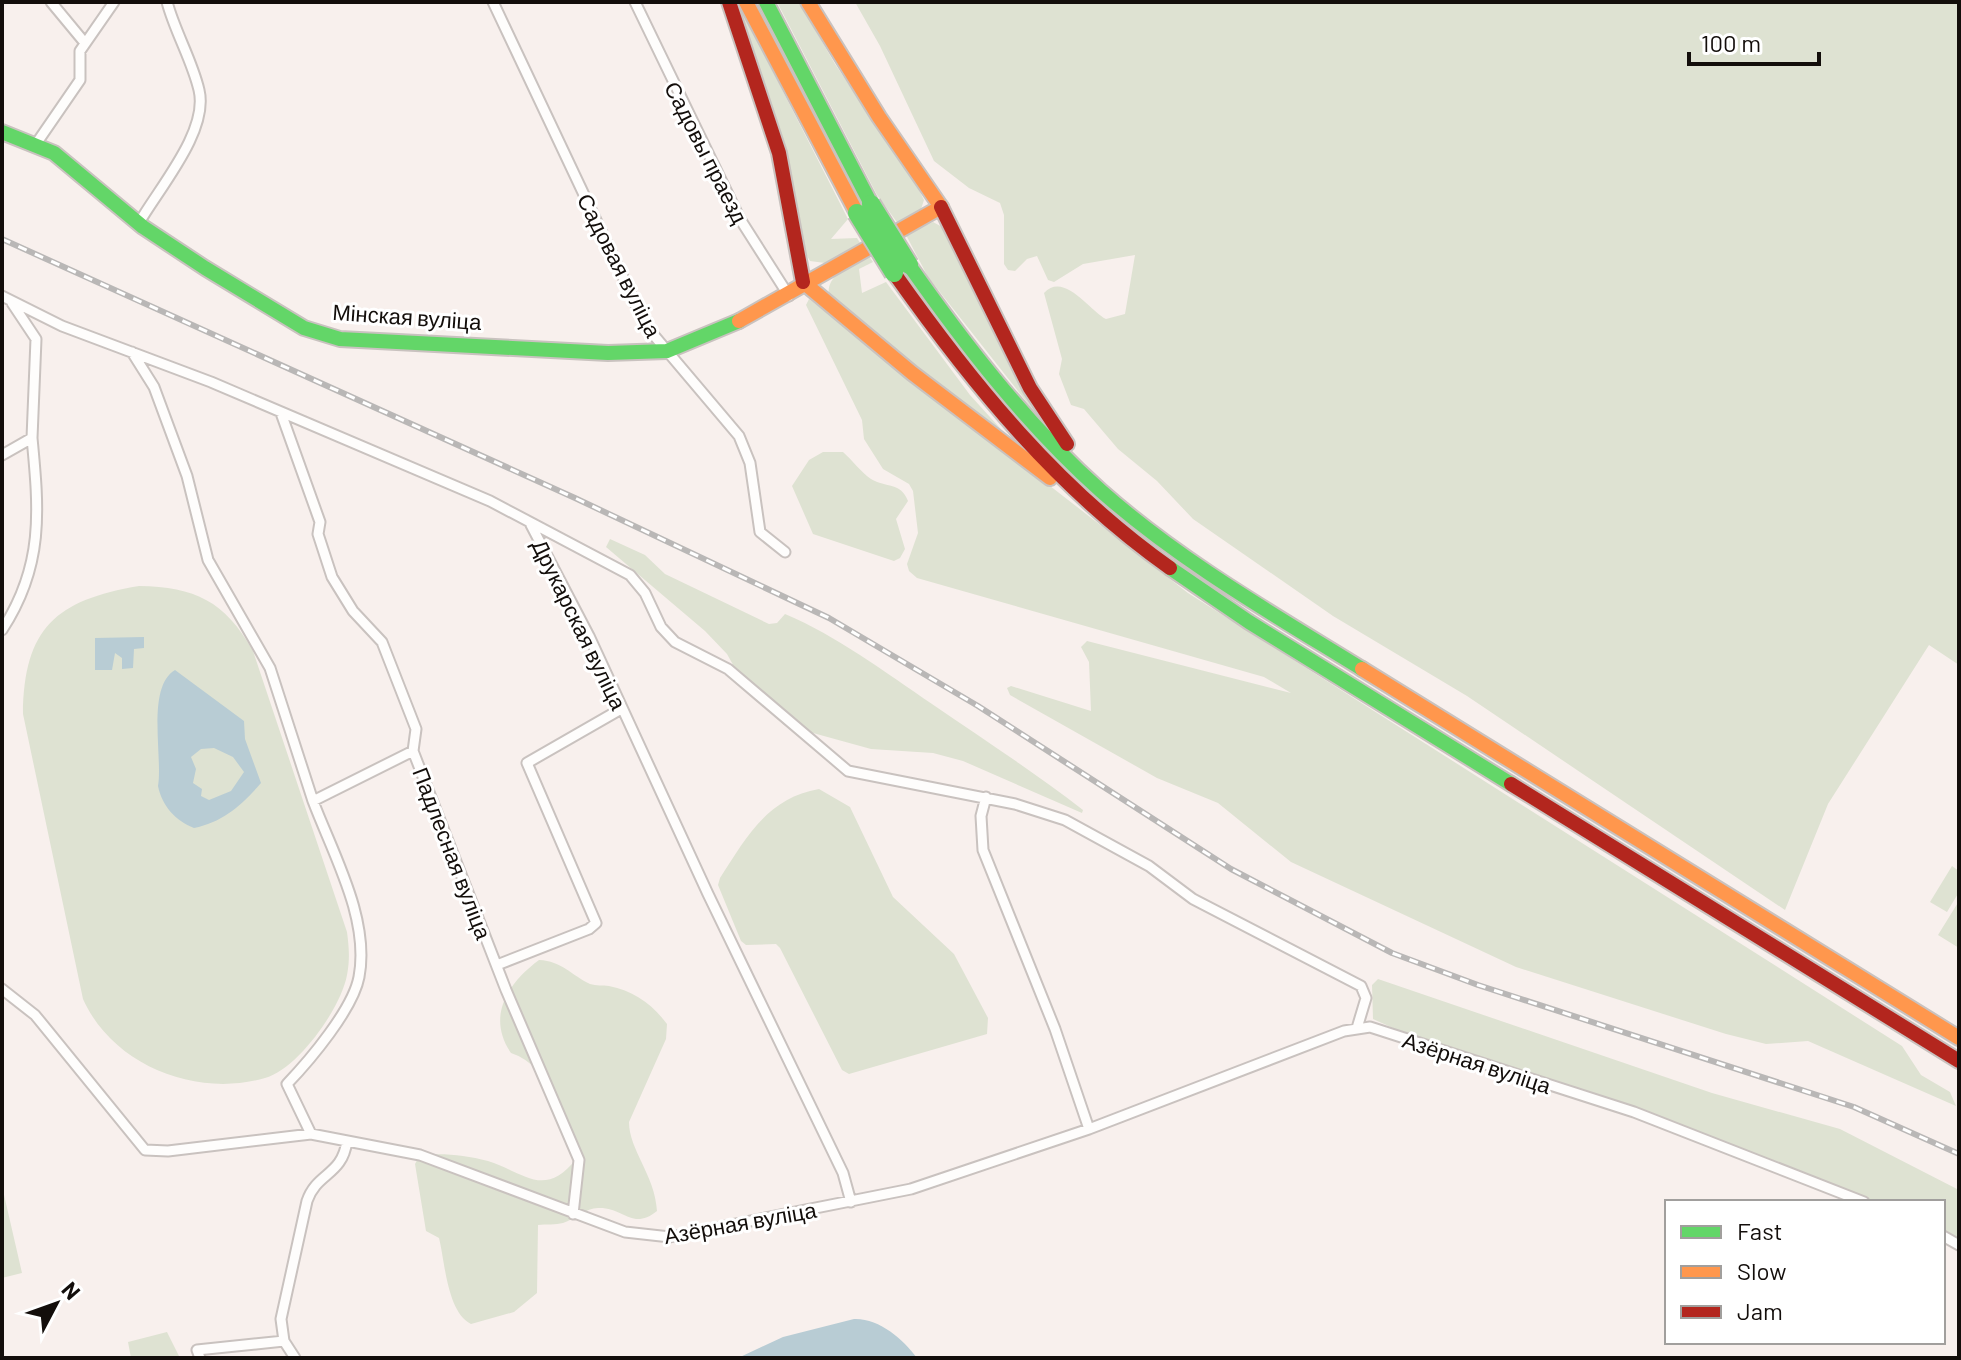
<svg xmlns="http://www.w3.org/2000/svg" width="1961" height="1360" font-family="Barlow,sans-serif">
<rect width="100%" height="100%" fill="#f8f0ed"/>
<!-- green -->
<path fill="#dee2d2" d="M777,2H799L835,64L918,188L924,200L920,212L899,225L877,195Z
M855,2H1959V665L1929,645L1828,804L1785,910L1467,696L1333,616L1193,519L1157,481L1118,449L1084,409L1071,405L1059,374L1062,359L1044,293C1064,271 1090,311 1106,319L1125,314L1135,255L1083,264L1054,282L1048,280L1037,256L1027,259L1015,271L1008,270L1004,264V215L1000,203L969,188L934,161L880,46Z
M741,9L848,219L831,239L857,238L862,246L825,263L810,261L806,254Z
M933,222L944,228L1044,424L928,277L906,235Z
M869,256L873,262L859,269L862,293L886,282L970,395L1019,449L829,297C825,273 852,266 869,256Z
M809,299L1188,593L1902,1046L1921,1075L1950,1092L1956,1106L1808,1041L1766,1044L1726,1034L1516,967L1291,862L1218,803L1157,778L1010,695L1007,688L1011,686L1091,711L1089,662L1081,647L1087,641L1291,693L1264,677L917,578L909,571L907,564L918,533L913,491L909,484L883,469L864,439L862,420L806,305Z
M823,452H843C852,460 861,472 871,479C886,488 901,482 908,501L896,519L905,549L900,558L894,561L813,534L792,486L809,460Z
M610,539L645,555L665,574L769,624L777,623L785,614C837,636 885,672 932,704C983,739 1034,772 1083,810L1082,813L963,761L933,753L871,749L784,725L746,688L727,654L705,631L606,547Z
M139,586C195,587 225,601 253,651L347,932C349,947 350,960 347,975C341,1008 298,1069 265,1078C197,1098 113,1066 83,999L23,714C24,628 56,600 139,586Z
M819,789L850,807L893,897L954,954L988,1018L987,1034L849,1074L842,1070L780,948L776,944L746,945L741,941L718,885L720,878C746,838 767,798 819,789Z
M1952,866L1959,871V892L1947,912L1930,902Z
M1959,901V948L1938,935Z
M539,960C562,961 571,975 590,984C596,986 603,985 609,986C634,991 652,1004 667,1024L666,1039L629,1122C629,1150 655,1175 657,1211C632,1231 624,1207 598,1208C586,1208 575,1219 563,1223C556,1225 546,1224 538,1225L537,1293L514,1312L471,1324C447,1312 445,1262 439,1238L426,1231L415,1164L420,1155C445,1153 465,1155 488,1161C524,1172 544,1200 577,1158C563,1121 553,1067 511,1053C486,1016 508,983 539,960Z
M1378,979L1712,1093L1840,1129L1959,1190V1245L1943,1236V1202H1864L1634,1112L1460,1058L1373,1019L1372,985Z
M2,1186L22,1273L2,1278Z
M167,1332L180,1358H131L128,1342Z"/>
<!-- water -->
<path fill="#b8ccd4" fill-rule="evenodd" d="M144,637V648L134,649L133,668L122,669V658L115,653L112,670H95V638Z
M175,670L244,721L245,739L261,783C242,805 223,822 194,828C176,821 162,806 158,786C163,758 146,687 175,670ZM214,748L233,757L244,772L231,791L209,800L201,796L202,789L193,783L196,769L191,757L201,749Z
M854,1319C879,1318 903,1339 917,1358H738L783,1337Z"/>
<g fill="none" stroke-linecap="round" stroke-linejoin="round">
<defs>
<path id="street" d="M51,2L85,43
M493,2L646,326L739,436L750,463L760,532L785,552
M635,2L740,219L789,296
M36,144L80,80V51L114,2
M139,223C159,188 209,131 199,90C192,60 175,32 167,2
M2,296L62,326L211,382L490,501L630,575L645,593L661,627L675,642L728,669L848,771L1015,804L1065,820L1149,866L1193,899L1361,986L1366,998L1357,1028
M132,352L154,387L187,476L208,560L270,668L313,801
M281,413L320,522L318,534L332,577L353,611L382,642L416,729L413,751L506,990L579,1160L573,1214
M2,455L32,438L36,339L12,303
M531,525L589,636L708,894L843,1173L851,1202
M2,630C44,566 39,511 32,438
M986,797L981,816L983,850L1055,1029L1089,1129
M497,965L589,929L596,923L527,763L621,709
M2,989L35,1015L145,1150L168,1151L311,1134L420,1155L625,1232L670,1237L911,1189L1089,1129L1344,1031L1370,1027L1634,1112L1864,1202
M311,1134L287,1084C310,1060 353,1009 359,977C370,919 333,854 313,801L413,751
M1943,1236L1959,1245
M284,1341L295,1358
M200,1358L197,1350L284,1341L281,1319L307,1201C317,1172 342,1176 347,1141"/>
<path id="fast" d="M766,2L871,204
M2,132L54,153L143,227L205,268L304,328L340,339L608,353L667,351L739,321
M909,265C966,346 1027,425 1101,491C1180,561 1273,614 1362,669
M1170,568L1249,622L1511,784"/>
<path id="slow" d="M746,2L857,213
M803,282L912,373L1050,478
M739,321L941,207L879,117L808,2
M1362,669L1959,1038"/>
<path id="jam" d="M729,2L779,153L803,282
M941,207L1030,388L1067,444
M894,273C974,386 1057,488 1170,568
M1511,784L1959,1061"/>
</defs>
<!-- street casing -->
<use href="#street" stroke="#c9c2bf" stroke-width="13"/>
<!-- fast casing -->
<use href="#fast" stroke="#c9c2bf" stroke-width="18"/>
<!-- slow casing -->
<use href="#slow" stroke="#c9c2bf" stroke-width="18"/>
<!-- jam casing -->
<use href="#jam" stroke="#c9c2bf" stroke-width="18"/>
<!-- street -->
<use href="#street" stroke="#fefdfc" stroke-width="9"/>
<!-- fast -->
<use href="#fast" stroke="#63d668" stroke-width="14"/>
<!-- slow -->
<use href="#slow" stroke="#ff974d" stroke-width="14"/>
<!-- jam -->
<use href="#jam" stroke="#b3261e" stroke-width="14"/>
<defs>
<path id="rail" d="M2,239L575,498L829,618L978,706L1231,869L1392,953L1478,985L1854,1107L1959,1154"/>
</defs>
<!-- rail casing -->
<use href="#rail" stroke="#b9b7b6" stroke-width="6"/>
<!-- rail -->
<use href="#rail" stroke="#fff" stroke-width="3" stroke-dasharray="9" stroke-linecap="butt"/>
<defs>
<path id="fast-bridge" d="M871,204L909,265
M857,213L894,273"/>
</defs>
<!-- fast-bridge casing -->
<use href="#fast-bridge" stroke="#c9c2bf" stroke-width="22" stroke-linecap="butt"/>
<!-- fast-bridge -->
<use href="#fast-bridge" stroke="#63d668" stroke-width="18"/>
</g>
<g text-anchor="middle" dominant-baseline="central" stroke-width="6" stroke-linejoin="round" paint-order="stroke">
<!-- street labels -->
<g font-size="22" fill="#130e0b" stroke="#fff">
<text transform="translate(707 152) rotate(63)">Садовы праезд</text>
<text transform="translate(620 265) rotate(63)">Садовая вуліца</text>
<text transform="translate(407 316) rotate(4)">Мінская вуліца</text>
<text transform="translate(580 624) rotate(64)">Друкарская вуліца</text>
<text transform="translate(453 853) rotate(69)">Падлесная вуліца</text>
<text transform="translate(1477 1062) rotate(18)">Азёрная вуліца</text>
<text transform="translate(740 1222) rotate(-10)">Азёрная вуліца</text>
</g>
</g>
<!-- border -->
<rect width="1961" height="1360" fill="none" stroke="#130e0b" stroke-width="8"/>
<!-- legend -->
<rect x="1665" y="1200" width="280" height="144" fill="#ffffff" stroke="#a19f9d" stroke-width="2"/>
<rect x="1681" y="1226" width="40" height="12" fill="#63d668" stroke="#a19f9d" stroke-width="2"/>
<text x="1737" y="1240" font-size="24" fill="#130e0b">Fast</text>
<rect x="1681" y="1266" width="40" height="12" fill="#ff974d" stroke="#a19f9d" stroke-width="2"/>
<text x="1737" y="1280" font-size="24" fill="#130e0b">Slow</text>
<rect x="1681" y="1306" width="40" height="12" fill="#b3261e" stroke="#a19f9d" stroke-width="2"/>
<text x="1737" y="1320" font-size="24" fill="#130e0b">Jam</text>
<!-- north arrow -->
<g transform="translate(56 1304) rotate(49)" stroke="#ffffff" stroke-width="6" paint-order="stroke">
<path d="M0-6L14 30L0 20L-14 30Z" fill="#130e0b"/>
<text y="-12" font-size="22" font-weight="bold" text-anchor="middle" fill="#130e0b">N</text>
</g>
<!-- scale -->
<path d="M1689 52v12h130v-12" fill="none" stroke="#130e0b" stroke-width="4"/>
<text x="1701" y="52" font-size="24" fill="#130e0b" stroke="#ffffff" stroke-width="6" paint-order="stroke">100 m</text>
</svg>
